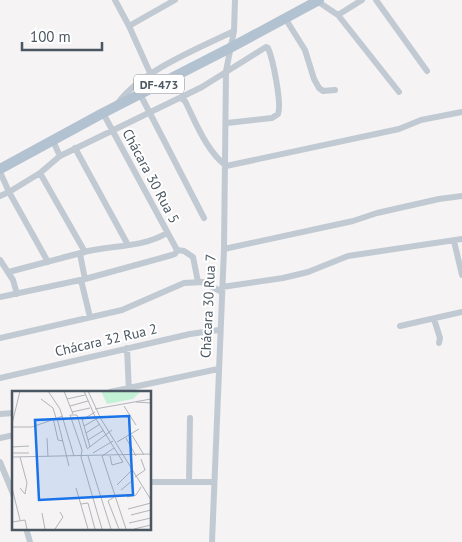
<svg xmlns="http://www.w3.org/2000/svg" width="462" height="542" font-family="'PT Sans',sans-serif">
<rect width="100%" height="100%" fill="#f5f3f3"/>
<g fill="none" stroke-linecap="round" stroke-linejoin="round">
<!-- minor -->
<path stroke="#c1cad2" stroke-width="6" d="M115,0L129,26L151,75
M376,0L427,71
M317,1L338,15L399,92
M338,15L362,0
M285,18L305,50L314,79L319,88L323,91L335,90
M129,26L175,0
M140,94L204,218
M181,98L185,101C196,123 206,150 226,166L399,129L421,120L462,112
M118,103C141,71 199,48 234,31
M103,113L177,250
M53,141L60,156
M75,148L128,245
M0,172L9,192L48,262
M40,173L85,252
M0,196L9,192L40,173L60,156L202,87L266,47L268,48C273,59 282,104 278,114L272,118L227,123
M454,241L462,275
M224,249L353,221L377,213L439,199L462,196
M177,250L184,251L193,257L198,282
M80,254L85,279
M0,260L13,280L17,294
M9,272C34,265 59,259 84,252C112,245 142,248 167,233
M81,280L90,317
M222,287L283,278L308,272L348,256L462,239
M0,297L85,279L172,255L175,254L177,250
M434,319L440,338L439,343
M400,326L462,312
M0,338L122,310L184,283L203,282L222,292
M127,348L129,392
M0,378L190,334L219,330
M110,392L218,369
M0,414L14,413
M0,438L14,435
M0,462L14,496
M150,482H214
M189,482L190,418
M26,528L30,542
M212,542L224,249L226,71L234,31L235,0"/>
<!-- primary -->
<path stroke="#b3c2d1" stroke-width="10" d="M0,169L103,113L230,48L319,0"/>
</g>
<g text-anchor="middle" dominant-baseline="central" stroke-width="4" stroke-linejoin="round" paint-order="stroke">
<!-- shield labels -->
<rect fill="#fff" stroke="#808990" stroke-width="1" x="134" y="74.5" width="50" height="19" rx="4"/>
<g font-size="12" font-weight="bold" fill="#4a5661">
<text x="159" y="84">DF-473</text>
</g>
<!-- street labels -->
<g font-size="14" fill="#4a5661" stroke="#fff">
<text transform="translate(151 176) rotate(62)">Chácara 30 Rua 5</text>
<text transform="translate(208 306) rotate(-87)">Chácara 30 Rua 7</text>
<text transform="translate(106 340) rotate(-13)">Chácara 32 Rua 2</text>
</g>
</g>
<!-- overview -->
<g transform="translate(12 391)">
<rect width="139" height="139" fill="#f5f3f3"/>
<path d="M89,0H129L121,8L95,13Z" fill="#c3f1d5"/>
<path fill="none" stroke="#b1b4b9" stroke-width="1" d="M36,0L48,18L62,65M52,0L61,23M72,0L84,28L111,71L100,74L98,65M76,0L89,28L139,109M29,8L41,17L44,27M55,8L73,4M124,11L139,12M58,15L76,10M112,15L124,34M83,18L139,8M60,21L78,17M41,27L46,49L51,50M45,27L57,75M70,28L78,56M70,29L83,21M0,33L8,0M72,35L86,27M0,36H20L51,25M74,42L88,33M120,44L132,64M35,47L36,66M114,47L124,65M76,49L92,39M105,51L127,38M0,56L17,55M102,57L90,65L114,138M75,58L100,39M0,62H17M81,62L101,50M76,65L99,138M0,66L139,63M69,66L70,59L58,24H65L75,57M69,66L90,138M123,86L133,79L129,68M105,94L120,79M0,97L8,129M8,97L13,103L15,92L8,66M64,97L76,138M109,99L121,89M102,106L96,110L107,138M115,106L124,104L129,96M69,113L76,112L83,138M116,118L139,112M30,122L33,138M119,124L139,119M0,131L13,129L15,138M117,132L139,127M43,138L51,126L48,121M122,138L139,134"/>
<path fill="#1a73e8" fill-opacity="0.15" stroke="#1a73e8" stroke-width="2.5" d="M117,25L121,104L27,109L23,29Z"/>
<rect width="139" height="139" fill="none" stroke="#4a5661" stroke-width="2.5"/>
</g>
<!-- scale -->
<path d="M22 42v8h80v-8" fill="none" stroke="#4a5661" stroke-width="2.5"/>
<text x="30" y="42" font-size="15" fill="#4a5661" stroke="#ffffff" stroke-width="4" paint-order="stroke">100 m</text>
</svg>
